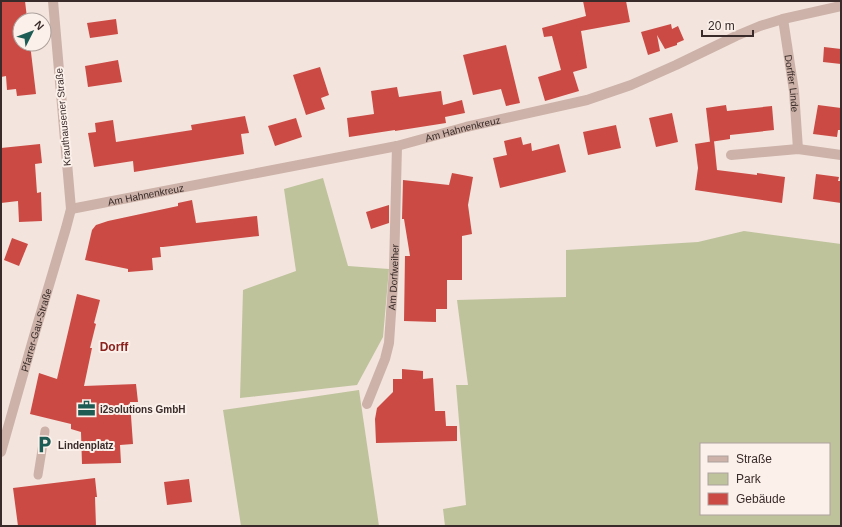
<svg xmlns="http://www.w3.org/2000/svg" width="842" height="527" font-family="Helvetica,sans-serif">
<rect width="100%" height="100%" fill="#f3e4dd"/>
<!-- green -->
<path fill="#bec39c" fill-rule="evenodd" d="M323,178L348,266L389,269L383,337L357,385L240,398L243,290L296,271L284,189Z
M744,231L841,244V526H445L443,509L466,505L456,385H468L457,300L566,297V250L698,242ZM701,444H829V514H701Z
M359,390L379,526H241L223,410Z"/>
<!-- building -->
<path fill="#cb4a44" d="M1,1H25L27,18H20V44H30L36,94L17,96L16,89L7,90L6,76L1,77Z
M583,1H626L630,22L581,31L587,68L573,72L579,91L545,101L538,77L561,70L552,36L544,37L542,28L586,16Z
M116,19L118,34L90,38L87,23Z
M671,24L672,29L678,26L684,40L677,43V45L665,49L657,35L660,51L648,55L641,32Z
M506,45L520,103L506,106L501,89L473,95L463,55Z
M824,47L841,49V64L823,62Z
M118,60L122,82L88,87L85,66Z
M320,67L329,95L321,98L325,109L306,115L293,75Z
M397,87L399,97L441,91L443,105L462,100L465,113L445,117L446,123L395,131V130L349,137L347,118L374,114L371,91Z
M726,105L727,111L772,106L774,130L730,135V139L710,142L706,108Z
M818,105L841,108V130H838L837,137L813,134Z
M672,113L678,142L656,147L649,118Z
M245,116L249,133L241,134L244,154L134,172L133,161L94,167L88,133L96,132L95,123L113,120L116,142L192,130L191,125Z
M296,118L302,137L275,146L268,126Z
M616,125L621,148L588,155L583,132Z
M521,137L523,145L531,143L532,151L559,144L566,172L500,188L493,158L507,155L504,141Z
M714,141L717,170L757,175V173L785,177L782,203L695,190L698,168L695,144Z
M40,144L42,163L35,164L37,193L41,192L42,221L19,222L18,201L1,203V148Z
M452,173L473,177L468,205L472,234L462,236V280H447V309H436V322L404,321L405,256H410L404,219H402L403,180L449,185Z
M816,174L839,177L838,181H841V203L813,199Z
M192,200L196,223L257,216L259,236L163,247H160L161,257L152,258L153,270L128,272V269L85,260L92,230L96,225L108,221L178,206V203Z
M389,205V223L371,229L366,212Z
M12,238L28,244L19,266L4,260Z
M77,294L100,300L94,323L96,324L90,348H92L84,386L136,384L138,402H130L133,444L120,445L121,463L82,464L81,432L71,429V424L30,414L39,373L57,379Z
M402,369L423,371V379L433,378L435,411H445L446,426H457V441L376,443L375,419L377,408L393,392V379H402Z
M95,478L97,497H95L96,526H18L13,488Z
M189,479L192,502L167,505L164,482Z"/>
<g fill="none" stroke-linecap="round" stroke-linejoin="round">
<!-- service -->
<path stroke="#ccb2a8" stroke-width="9" d="M38,475L45,431"/>
<!-- minor -->
<g stroke="#ccb2a8" stroke-width="10">
<path id="s1" d="M783,19L794,91L798,149"/>
<path d="M731,155L798,149L841,155"/>
<path id="s2" d="M367,404L385,359L389,343L394,269L397,146"/>
</g>
<!-- tertiary -->
<g stroke="#ccb2a8" stroke-width="10">
<path id="s3" d="M71,209L397,146L466,127L587,100L631,85L676,65L736,36L760,26L783,19L841,6"/>
<path id="s4" d="M1,452L34,336L66,228L71,209L53,1"/>
</g>
</g>
<!-- icons -->
<defs>
<symbol id="office-bare" viewBox="-9 -9 18 18"><path d="M-6-3h4V-5.5h4V-3h4V5H-6ZM-1-4.5V-3h2v-1.5ZM-6 0V1H6V0Z" fill="#1c5c54" stroke="#fbf0ea" stroke-width="2.5" paint-order="stroke"/></symbol>
<symbol id="parking-bare" viewBox="-9 -9 18 18"><path d="M-3.5-5.5H1a3.5 3.5 0 0 1 0 7H-1V5.5H-3.5ZM-1-3.4V-.6H.8a1.4 1.4 0 0 0 0-2.8Z" fill="#1c5c54" stroke="#fbf0ea" stroke-width="2.5" paint-order="stroke"/></symbol>
</defs>
<g fill-rule="evenodd">
<use href="#office-bare" x="74" y="396" width="25" height="25"/>
<use href="#parking-bare" x="32" y="432" width="25" height="25"/>
</g>
<g text-anchor="middle" dominant-baseline="central" stroke-width="4" stroke-linejoin="round" paint-order="stroke">
<!-- street labels -->
<g font-size="10" fill="#392b29" stroke="#fbf0ea">
<text stroke="none"><textPath href="#s1" startOffset="65">Dorffer Linde</textPath></text>
<text transform="translate(63 117) rotate(-95)">Krauthausener Straße</text>
<text stroke="none"><textPath href="#s3" startOffset="400">Am Hahnenkreuz</textPath></text>
<text stroke="none"><textPath href="#s3" startOffset="76">Am Hahnenkreuz</textPath></text>
<text stroke="none"><textPath href="#s2" startOffset="131">Am Dorfweiher</textPath></text>
<text stroke="none"><textPath href="#s4" startOffset="127">Pfarrer-Gau-Straße</textPath></text>
</g>
<!-- poi labels -->
<g font-size="10" font-weight="bold" fill="#392b29" stroke="#fbf0ea" text-anchor="start">
<text x="100" y="409">i2solutions GmbH</text>
<text x="58" y="445">Lindenplatz</text>
</g>
<!-- quarter labels -->
<g font-size="12" font-weight="bold" fill="#8b221e" stroke="#fbf0ea">
<text x="114" y="347">Dorff</text>
</g>
</g>
<!-- border -->
<rect width="842" height="527" fill="none" stroke="#392b29" stroke-width="4"/>
<!-- legend -->
<rect x="700" y="443" width="130" height="72" fill="#fbf0ea" stroke="#ada19d"/>
<rect x="708" y="456" width="20" height="6" fill="#ccb2a8" stroke="#ada19d"/>
<text x="736" y="463" font-size="12" fill="#392b29">Straße</text>
<rect x="708" y="473" width="20" height="12" fill="#bec39c" stroke="#ada19d"/>
<text x="736" y="483" font-size="12" fill="#392b29">Park</text>
<rect x="708" y="493" width="20" height="12" fill="#cb4a44" stroke="#ada19d"/>
<text x="736" y="503" font-size="12" fill="#392b29">Gebäude</text>
<!-- north arrow -->
<g transform="translate(32 32) rotate(48)"><circle r="19" fill="#fbf0ea" stroke="#ada19d"/>
<path d="M0-3L7 15L0 10L-7 15Z" fill="#1c5c54"/>
<text y="-6" font-size="11" font-weight="bold" text-anchor="middle" fill="#392b29">N</text>
</g>
<!-- scale -->
<path d="M702 30v6h51v-6" fill="none" stroke="#392b29" stroke-width="2"/>
<text x="708" y="30" font-size="12" fill="#392b29" stroke="#fbf0ea" stroke-width="3" paint-order="stroke">20 m</text>
</svg>
